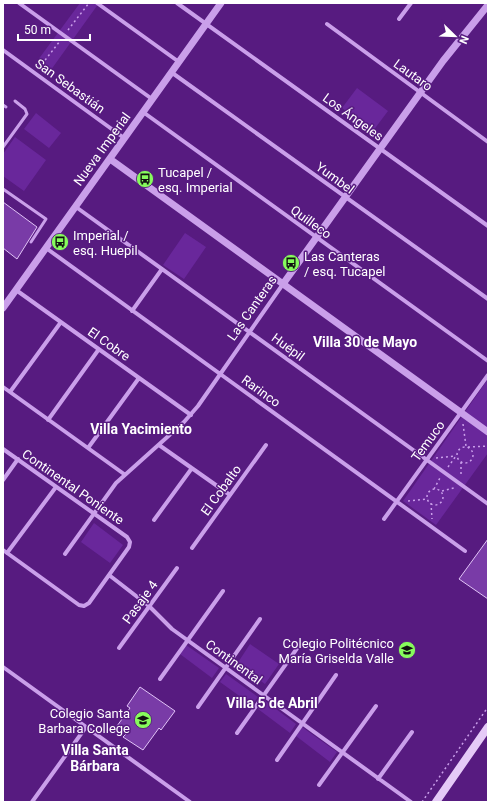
<svg xmlns="http://www.w3.org/2000/svg" width="491" height="805" font-family="Roboto,sans-serif">
<rect width="100%" height="100%" fill="#571b80"/>
<!-- green -->
<path fill="#69279b" d="M80,3H99L48,74L35,64Z
M357,88L388,111L373,131L342,108Z
M36,113L61,133L49,148L24,129Z
M15,137L46,160L24,191L3,176V154Z
M185,233L206,247L184,279L163,265Z
M488,379V453L436,525L403,501Z
M94,523L123,545L110,563L81,542Z
M250,644L279,664L265,684L237,664Z
M186,645L219,668L212,678L180,654Z
M226,674L258,697L252,705L220,682Z
M264,700L296,724L290,733L258,709Z
M302,727L337,752L330,762L296,736Z"/>
<!-- building -->
<path fill="#793ba7" stroke="#e1c3f7" d="M3,202L37,227L17,259L3,248Z
M488,539V599L459,579Z
M140,687L175,711L161,730L159,728L143,750L123,737L127,733L117,726L130,708L127,706Z"/>
<g fill="none" stroke-linecap="round" stroke-linejoin="round">
<!-- path -->
<path stroke="#ca9fea" stroke-width="1.5" stroke-dasharray="2 3" stroke-linecap="butt" d="M68,30L89,3
M39,68L60,41
M463,424L466,446
M457 455a8 8 0 1 1 16 0a8 8 0 1 1-16 0Z
M468,447L488,446
M436,458L456,456
M461,462V476
M448,467L456,456
M434,489L440,478
M427 497a8 8 0 1 1 16 0a8 8 0 1 1-16 0Z
M442,491L454,488
M408,501L428,499
M431,503L432,519
M422,802L488,707"/>
<!-- service -->
<path stroke="#ca9fea" stroke-width="3" d="M3,105L6,107
M3,147L27,114L25,109L15,101
M3,189L46,219L31,242"/>
<!-- minor -->
<path stroke="#ca9fea" stroke-width="4" d="M19,3L152,99
M97,3L179,62
M177,3L488,226
M399,19L411,3
M327,24L488,142
M3,50L124,138
M171,72L488,299
M143,112L488,361
M76,207L488,504
M46,248L465,551
M16,290L191,415
M132,311L162,269
M3,387L124,474
M10,392L61,322
M48,420L99,349
M159,445L230,495
M88,448L139,378
M3,449L127,537L130,542L129,547L89,603L84,606L79,605L3,550
M3,480L18,459
M384,519L488,375
M154,520L192,468
M192,548L266,445
M7,553L56,487
M65,554L116,483L184,422L198,406L283,284
M109,575L149,606L172,629L411,802
M119,648L177,568
M3,667L190,802
M160,679L223,591
M198,707L260,619
M237,733L298,647
M277,760L336,675
M378,779L412,732
M319,785L376,706
M32,802L86,727"/>
<!-- tertiary -->
<path stroke="#ca9fea" stroke-width="7" d="M110,159L488,432
M283,284L443,61L488,5
M3,308L221,3"/>
<!-- secondary -->
<path stroke="#e5caf7" stroke-width="8" d="M436,802L488,727"/>
</g>
<!-- icons -->
<defs>
<symbol id="bus-disc" viewBox="-11 -11 22 22"><circle r="9.5" fill="#86fb5c" stroke="#571b80"/><path d="M-5-6H5V4H4V6H2V4H-2V6H-4V4H-5ZM-3.5-4V0h7V-4ZM-3.5 1.2v1.5H-2V1.2ZM2 1.2v1.5H3.5V1.2Z" fill="#111"/></symbol>
<symbol id="school-disc" viewBox="-11 -11 22 22"><circle r="9.5" fill="#86fb5c" stroke="#571b80"/><path d="M0-5L7-2L0 1L-7-2ZM-4 1L0 2.5L4 1V4Q0 6-4 4Z" fill="#111"/></symbol>
</defs>
<g fill-rule="evenodd">
<use href="#bus-disc" x="135" y="169" width="20" height="20"/>
<use href="#bus-disc" x="50" y="232" width="20" height="20"/>
<use href="#bus-disc" x="281" y="253" width="20" height="20"/>
<use href="#school-disc" x="397" y="640" width="20" height="20"/>
<use href="#school-disc" x="133" y="710" width="20" height="20"/>
</g>
<g text-anchor="middle" dominant-baseline="central" stroke-width="3" stroke-linejoin="round" paint-order="stroke">
<!-- street labels -->
<g font-size="13" fill="#fff" stroke="#571b80">
<text transform="translate(413 75) rotate(36)">Lautaro</text>
<text transform="translate(70 86) rotate(36)">San Sebastián</text>
<text transform="translate(353 117) rotate(36)">Los Ángeles</text>
<text transform="translate(102 149) rotate(-54)">Nueva Imperial</text>
<text transform="translate(335 178) rotate(36)">Yumbel</text>
<text transform="translate(311 222) rotate(36)">Quilleco</text>
<text transform="translate(252 308) rotate(-55)">Las Canteras</text>
<text transform="translate(109 344) rotate(35)">El Cobre</text>
<text transform="translate(288 347) rotate(36)">Huépil</text>
<text transform="translate(261 391) rotate(36)">Rarinco</text>
<text transform="translate(428 441) rotate(-54)">Temuco</text>
<text transform="translate(73 487) rotate(35)">Continental Poniente</text>
<text transform="translate(221 490) rotate(-54)">El Cobalto</text>
<text transform="translate(140 602) rotate(-54)">Pasaje 4</text>
<text transform="translate(234 662) rotate(36)">Continental</text>
</g>
<!-- poi labels -->
<g font-size="13" fill="#fff" stroke="#571b80" text-anchor="start">
<text x="158" y="172">Tucapel /<tspan x="158" dy="15">esq. Imperial</tspan></text>
<text x="73" y="235">Imperial /<tspan x="73" dy="15">esq. Huepil</tspan></text>
<text x="304" y="256">Las Canteras<tspan x="304" dy="15">/ esq. Tucapel</tspan></text>
<text x="394" y="643" text-anchor="end">Colegio Politécnico<tspan x="394" dy="15">María Griselda Valle</tspan></text>
<text x="130" y="713" text-anchor="end">Colegio Santa<tspan x="130" dy="15">Barbara College</tspan></text>
</g>
<!-- neighbourhood labels -->
<g font-size="14" font-weight="bold" fill="#fff" stroke="#571b80">
<text x="365" y="342">Villa 30 de Mayo</text>
<text x="141" y="429">Villa Yacimiento</text>
<text x="272" y="703">Villa 5 de Abril</text>
<text x="95" y="750">Villa Santa<tspan x="95" dy="16">Bárbara</tspan></text>
</g>
</g>
<!-- border -->
<rect width="491" height="805" fill="none" stroke="#ffffff" stroke-width="8"/>
<!-- north arrow -->
<g transform="translate(455 36) rotate(113)" stroke="#571b80" stroke-width="3" paint-order="stroke">
<path d="M0-3L7 15L0 10L-7 15Z" fill="#ffffff"/>
<text y="-6" font-size="11" font-weight="bold" text-anchor="middle" fill="#ffffff">N</text>
</g>
<!-- scale -->
<path d="M18 34v6h72v-6" fill="none" stroke="#ffffff" stroke-width="2"/>
<text x="24" y="34" font-size="12" fill="#ffffff" stroke="#571b80" stroke-width="3" paint-order="stroke">50 m</text>
</svg>
